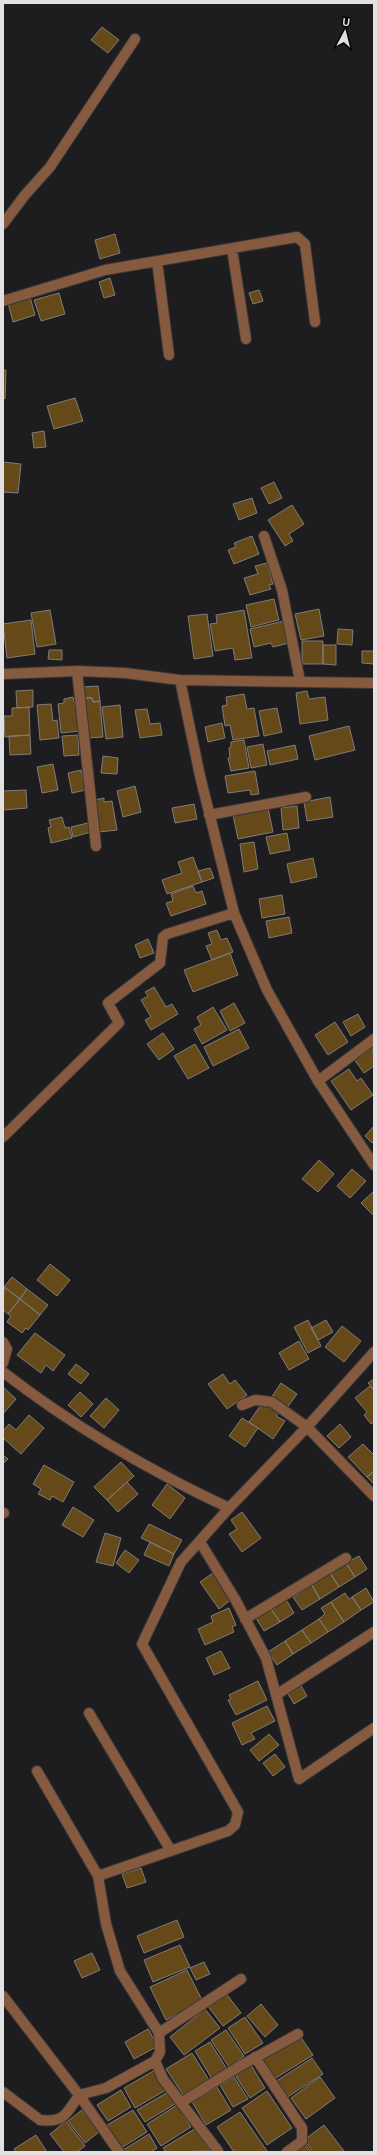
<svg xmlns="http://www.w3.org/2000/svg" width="377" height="2155" font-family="'DM Sans',sans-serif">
<rect width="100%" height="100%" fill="#1d1c1f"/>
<!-- building -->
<path fill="#654918" stroke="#7f7c79" d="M102,27L119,40L108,53L91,40Z
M115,234L120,253L100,259L95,240Z
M110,278L115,295L104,298L99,282Z
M259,290L263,301L253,304L249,293Z
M59,293L65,314L41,321L34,300Z
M30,297L35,315L13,322L8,303Z
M3,370H6L5,399L3,398Z
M75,398L83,421L54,429L47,406Z
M44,431L46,447L34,448L32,433Z
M3,462L21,464L18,493L3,492Z
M274,482L282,498L269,504L261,488Z
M252,498L257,513L239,520L233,504Z
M292,505L304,524L289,534L293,541L285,546L268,520Z
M252,536L259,554L234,564L228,550L236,547L234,543Z
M267,563L273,584L269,585L271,589L250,595L244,578L258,574L255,566Z
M274,599L279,620L251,627L246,605Z
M319,609L324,636L301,640L295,614Z
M50,610L56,644L37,647L31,613Z
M244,610L252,658L235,660L233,648L215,651L210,624L217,623L216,615Z
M207,614L213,656L194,659L188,616Z
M31,620L35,654L7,658L3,624Z
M284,621L289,643L273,647L271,643L254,647L250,629Z
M338,629L353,630L352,645L337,644Z
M302,641H323V664H302Z
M323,645H336V665L323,664Z
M49,650H62V660L48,659Z
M362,651H374V664L362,663Z
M98,686L100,701L93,702L92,698H84L83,687Z
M33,690V707L17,708L16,691Z
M307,691L309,699L325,697L328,720L300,724L296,693Z
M244,694L247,709L254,708L259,736L233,740L230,725L225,726L222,706L227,705L226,697Z
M73,697L74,702H77L80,731L61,733L58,704L64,703V699Z
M84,698H92L93,702L100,701L103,737L87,738Z
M51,704L53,721L57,720L59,738L40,740L37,705Z
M120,705L123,737L106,739L102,707Z
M29,707L30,735L5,737L4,716H12V708Z
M277,708L282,732L264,736L259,711Z
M147,709L150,724L160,723L162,735L140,738L135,710Z
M222,723L225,738L208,742L205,727Z
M349,726L355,750L315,760L309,736Z
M30,735L31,754L10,755L9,736Z
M78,735L79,755L64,756L62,736Z
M244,740L249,768L231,771L228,758L230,757L229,748L231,747V742Z
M263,744L267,765L251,768L247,747Z
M295,745L298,759L270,765L267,751Z
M103,756L118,758L117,774L101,773Z
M53,764L58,790L42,793L37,767Z
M81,770L86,790L72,793L68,773Z
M255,771L259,794L251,795L250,790L228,793L225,776Z
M135,786L141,812L123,817L117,791Z
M26,790L27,808L3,810V791Z
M330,797L333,817L307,821L304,802Z
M104,798V802L112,801L117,830L99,832L94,800Z
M194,804L197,819L175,823L172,808Z
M297,806L299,828L283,830L281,808Z
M268,808L273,832L238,839L233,815Z
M62,817L65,828L69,827L72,838L51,843L48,828L51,827L49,820Z
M88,823L91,832L73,837L71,827Z
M287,833L290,850L270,854L266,837Z
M254,842L258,869L244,872L240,844Z
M193,857L202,882L167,894L162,880L182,873L178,862Z
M313,858L317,877L291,883L287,864Z
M210,868L214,878L202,882L198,871Z
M193,886L196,893L202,891L206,904L171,916L166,903L173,901L171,894Z
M282,895L285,914L262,918L259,899Z
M289,917L292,933L269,938L266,921Z
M217,930L221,940L227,938L233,952L212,960L206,946L212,944L208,933Z
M148,939L154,953L140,958L135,945Z
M230,953L238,975L193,992L184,970Z
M154,987L166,1007L172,1004L178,1014L151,1030L145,1020L151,1017L141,1000L148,996L145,992Z
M234,1003L245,1023L230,1031L220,1011Z
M213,1007L227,1030L202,1044L194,1029L201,1025L197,1017Z
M358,1014L365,1027L351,1036L343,1022Z
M335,1022L348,1042L328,1055L315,1035Z
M239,1029L249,1048L213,1066L204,1047Z
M163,1033L174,1049L159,1060L147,1044Z
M195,1044L209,1068L188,1079L174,1056Z
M373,1046L374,1066L364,1073L354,1059Z
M349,1069L357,1081L361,1078L373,1095L351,1110L331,1081Z
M374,1126V1141L372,1143L365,1136Z
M319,1160L334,1174L318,1192L302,1179Z
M352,1169L366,1181L350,1198L337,1186Z
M374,1191V1216L361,1203Z
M50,1264L70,1280L57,1296L37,1280Z
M12,1277L27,1289L20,1299L4,1287Z
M4,1287L20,1299L8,1314L3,1310Z
M27,1289L48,1305L40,1315L20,1299Z
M20,1299L40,1315L28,1330L26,1328L22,1333L7,1322L11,1316L8,1314Z
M308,1320L321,1346L308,1353L294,1327Z
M326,1320L333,1332L318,1340L311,1328Z
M342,1326L361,1341L344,1362L325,1347Z
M35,1333L65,1355L53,1371L46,1365L41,1373L17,1355Z
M299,1341L309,1359L289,1370L279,1353Z
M76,1364L89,1374L81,1384L68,1374Z
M223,1374L230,1384L235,1380L247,1395L227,1409L208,1384Z
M374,1379V1390L368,1383Z
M281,1383L297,1394L286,1409L271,1398Z
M370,1386L374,1390V1422L371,1424L364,1415L367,1412L355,1398Z
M3,1387L16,1399L3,1414Z
M80,1392L93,1404L81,1417L68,1405Z
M106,1398L119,1410L104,1428L90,1416Z
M263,1402L279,1413L276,1416L285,1421L273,1439L249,1422Z
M29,1415L44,1428L21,1454L3,1438V1431L9,1424L16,1430Z
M242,1418L258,1428L245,1447L229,1436Z
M340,1424L351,1437L339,1448L327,1436Z
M363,1444L374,1455V1471L367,1477L348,1457Z
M3,1455L8,1459L3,1464Z
M121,1462L134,1476L107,1500L94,1487Z
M44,1465L74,1482L63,1502L52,1496L50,1500L38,1494L41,1489L33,1484Z
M374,1471V1484L367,1477Z
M127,1482L138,1494L118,1512L107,1500Z
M167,1484L185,1498L170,1519L152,1505Z
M73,1507L94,1520L83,1537L62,1525Z
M242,1512L261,1538L242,1552L229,1534L237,1529L231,1520Z
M149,1524L182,1540L174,1554L141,1538Z
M105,1533L121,1538L113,1566L96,1562Z
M150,1542L174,1554L169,1566L144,1555Z
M125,1550L139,1560L129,1573L116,1563Z
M359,1556L367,1569L355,1577L346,1563Z
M346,1563L355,1577L339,1587L330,1573Z
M213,1573L232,1599L219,1609L200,1582Z
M330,1573L339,1587L320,1599L312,1585Z
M312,1585L320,1599L302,1610L293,1597Z
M366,1588L374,1602L361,1610L352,1597Z
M345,1593L349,1599L352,1597L361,1610L344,1622L331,1602Z
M284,1596L294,1613L280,1622L269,1606Z
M331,1602L344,1622L328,1632L319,1619L325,1614L321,1608Z
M269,1606L280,1622L264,1631L254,1615Z
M229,1608L236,1625L232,1627L234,1632L205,1645L198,1629L213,1622L211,1616Z
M319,1619L328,1632L311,1643L302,1630Z
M302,1630L311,1643L293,1654L285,1641Z
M285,1641L293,1654L277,1665L268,1652Z
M221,1651L230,1668L214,1675L206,1658Z
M258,1681L267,1700L236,1715L228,1700L231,1699L229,1695Z
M300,1684L307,1696L294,1704L287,1692Z
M267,1706L275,1721L251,1733L255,1739L242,1745L232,1723Z
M269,1734L279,1745L259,1761L250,1750Z
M275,1754L285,1767L273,1776L263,1763Z
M141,1868L146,1882L127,1888L122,1874Z
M177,1920L184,1937L144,1953L137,1936Z
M180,1945L190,1967L153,1982L144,1960Z
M92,1953L100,1970L82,1978L74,1961Z
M204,1962L210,1974L196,1980L190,1968Z
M187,1970L203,2002L166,2020L150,1987Z
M225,1992L241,2013L223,2026L207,2005Z
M261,2004L278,2025L265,2037L247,2016Z
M205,2009L220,2028L184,2055L170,2037Z
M245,2017L263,2043L245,2054L228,2028Z
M148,2029L158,2046L134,2059L125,2042Z
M226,2030L244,2056L229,2067L211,2040Z
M300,2036L313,2055L274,2079L262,2060Z
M210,2042L227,2069L212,2079L195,2051Z
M192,2053L209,2080L184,2096L166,2069Z
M312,2058L323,2074L286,2098L275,2082Z
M251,2065L265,2088L250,2098L235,2075Z
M155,2070L166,2090L135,2108L124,2088Z
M234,2077L248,2099L233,2107L220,2085Z
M320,2077L335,2098L306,2119L291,2098Z
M217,2087L231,2110L206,2125L192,2102Z
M121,2090L131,2107L108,2121L97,2105Z
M267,2091L292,2128L267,2145L242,2108Z
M168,2092L175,2104L145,2122L137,2110Z
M177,2105L191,2127L161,2146L147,2124Z
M82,2110L99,2132L85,2143L68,2121Z
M133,2110L147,2132L121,2148L107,2125Z
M240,2112L267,2151L266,2152H234L217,2127Z
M66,2121L85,2146L77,2152H64L50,2134Z
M324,2125L344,2151L342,2152H313L304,2140Z
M196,2128L210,2151L166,2152L163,2148Z
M149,2134L157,2148L151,2152H124L123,2150Z
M36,2135L47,2152H16L14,2149Z
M304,2143L311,2152H291Z"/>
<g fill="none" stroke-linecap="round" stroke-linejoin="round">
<defs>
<path id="minor" d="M3,224L25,195L50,167L135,39
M232,249L246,339
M157,261L169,355
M3,301L105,270L297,237L305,244L315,322
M264,536L282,590L300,681
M77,671L96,846
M3,674L77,671L125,673L180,680L374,683
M180,680L200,776L234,913L267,990L318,1081L374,1165
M209,815L306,797
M318,1081L374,1039
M3,1137L119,1023L108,1003L160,963L163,937L167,934L234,913
M3,1342L7,1349L3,1363
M3,1372C74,1427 148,1470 229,1508L307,1427L374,1352
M242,1405L255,1400L272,1402L307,1427L374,1496
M3,1513H4
M200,1542L235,1599L266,1658L299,1779L374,1728
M245,1619L346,1558
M276,1695L374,1632
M89,1713L171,1851
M37,1771L98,1876L106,1924L120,1971L159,2033L160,2052L155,2061L163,2079L218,2151L216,2152
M98,1876L228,1831L235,1825L238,1812L142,1644L181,1562L229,1508
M3,1996L79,2095L106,2088L155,2061
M159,2033L241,1979
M255,2057L302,2128V2141L287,2152
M3,2092L40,2120C65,2123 67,2113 79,2095L119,2152
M182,2102L240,2066L298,2034"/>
</defs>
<!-- minor casing -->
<use href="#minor" stroke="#38373a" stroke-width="12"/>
<!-- minor -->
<use href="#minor" stroke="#855a3f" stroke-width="10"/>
</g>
<!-- border -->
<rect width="377" height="2155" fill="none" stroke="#e1e0e2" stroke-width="8"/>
<!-- north arrow -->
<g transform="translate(345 32) rotate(7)" stroke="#070708" stroke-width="3" paint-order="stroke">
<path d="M0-3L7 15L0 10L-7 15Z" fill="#e1e0e2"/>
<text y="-6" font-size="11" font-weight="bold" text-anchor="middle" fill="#e1e0e2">U</text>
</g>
</svg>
